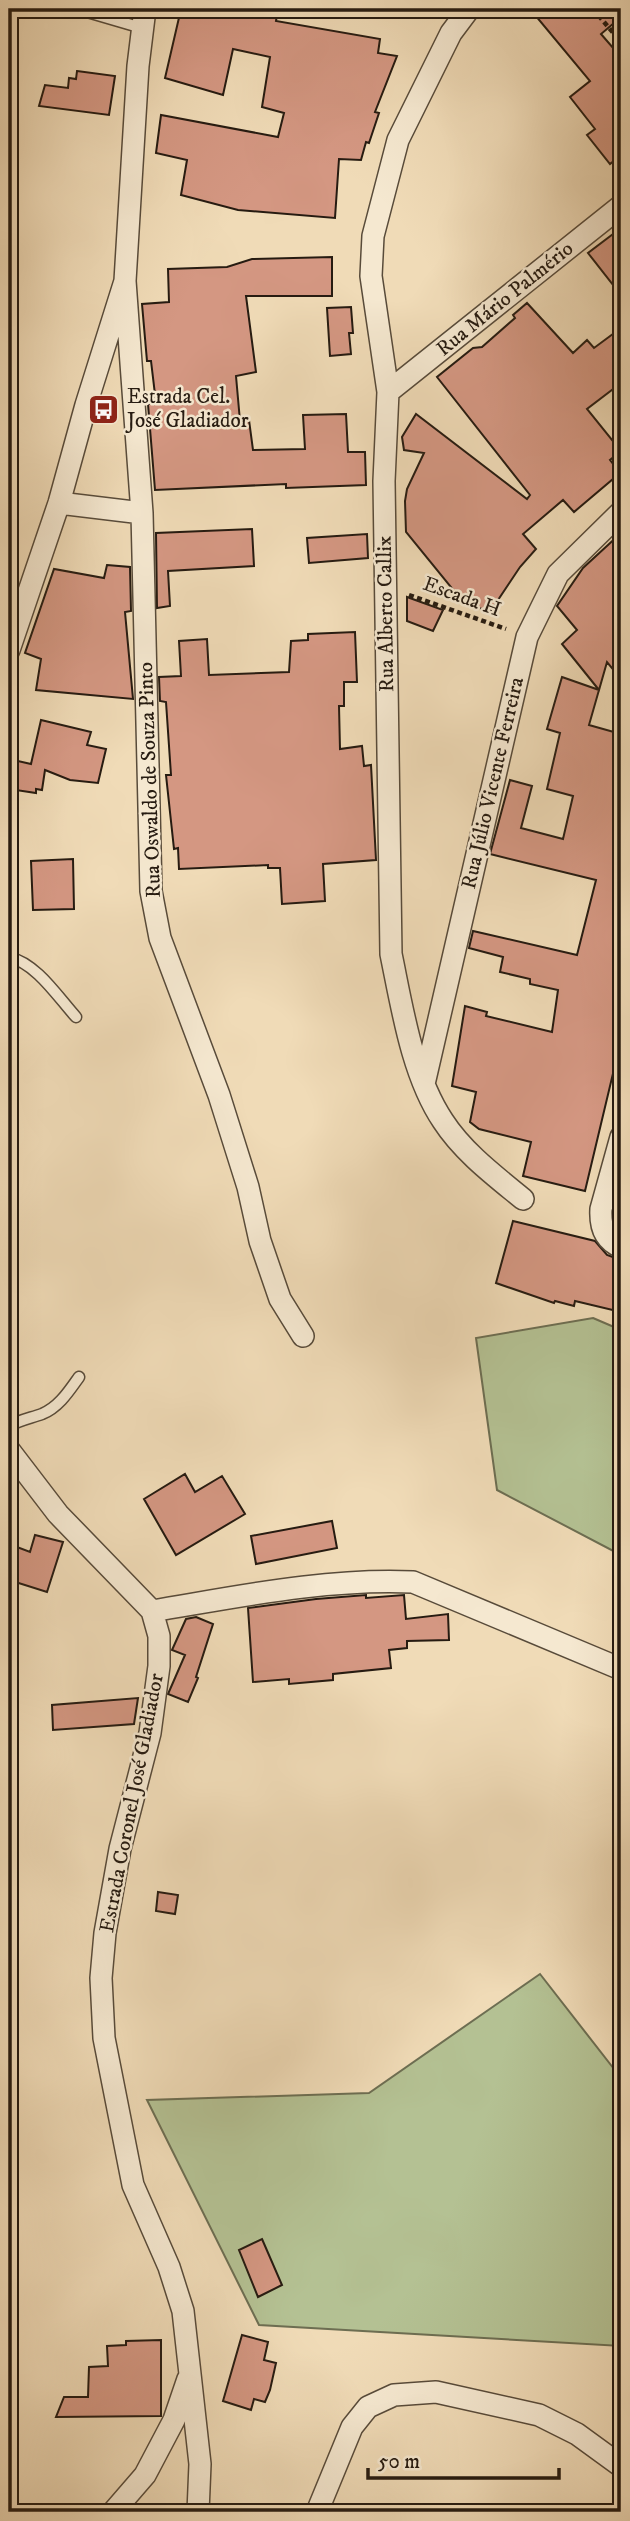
<svg xmlns="http://www.w3.org/2000/svg" width="630" height="2521" font-family="'IM FELL DW Pica',serif">
<rect width="100%" height="100%" fill="#f0dbb7"/>
<filter id="stains"><feTurbulence type="fractalNoise" baseFrequency=".00286" numOctaves="4"/><feColorMatrix values="0 0 0 0 .2 0 0 0 0 .09 0 0 0 0 .02 0 0 0 .5 -.17"/></filter>
<radialGradient id="worn" r=".72"><stop offset=".6" stop-color="#630" stop-opacity="0"/><stop offset="1" stop-color="#630" stop-opacity=".3"/></radialGradient>
<!-- green -->
<path fill="#b4c193" stroke="#6d6e52" stroke-width="2" d="M593,1318L621,1330V1555L497,1490L476,1338Z
M540,1974L621,2078V2346L259,2325L147,2100L369,2093Z"/>
<!-- building -->
<path fill="#d49782" stroke="#261b11" stroke-width="2" d="M181,9H278L276,21L380,39L378,53L397,56L375,112L379,113L369,143L366,142L361,160L339,159L335,218L238,210L181,195L187,160L156,153L161,115L278,137L284,113L262,107L270,57L233,49L223,95L165,78Z
M530,9H621V17L601,34L621,57V155L610,164L587,135L595,129L570,97L590,81Z
M77,71L115,76L109,115L39,106L45,85L68,88L69,78L76,79Z
M621,228V295L588,253Z
M332,257V296H246L256,372L236,376L240,421L249,420L253,450L305,449L303,415L346,414L348,452H365L366,485L286,488V484L155,490L148,404L156,403L151,361H147L142,304L169,302L168,269L227,267L252,259Z
M527,303L573,353L587,340L594,348L621,328V383L587,409L621,451L610,460L620,473L574,512L563,500L523,534L536,549L520,567L490,612L463,602L406,532L405,501L407,489L424,453L404,450L402,437L416,414L527,499L530,495L437,377L473,348L482,347L515,318L513,315Z
M351,307L353,333H349L351,354L330,356L327,308Z
M252,529L254,566L168,571L170,606L157,608L156,533Z
M621,533V679L607,662L599,690L562,644L577,630L557,606L583,568Z
M367,534L368,558L309,563L307,538Z
M107,565L130,567L131,611L125,612L133,699L36,690L41,659L25,653L54,569L104,578Z
M407,597L443,610L433,631L407,621Z
M355,632L357,682H344V706H339L340,749L362,746L364,766L371,765L376,860L323,864L325,901L282,904L280,868H268V865L179,869L178,848L174,849L166,775H171L166,702L160,701L159,677L181,676L179,641L207,639L209,675L289,672L291,641L308,640V634Z
M562,677L599,690L589,725L621,734V1040L585,1191L523,1176L531,1142L479,1129L470,1122L476,1092L452,1086L465,1006L487,1012L486,1016L552,1032L558,990L530,984V979L500,972L503,957L469,948L473,931L577,955L596,880L490,854L510,780L532,786L521,828L563,839L573,796L547,789L560,733L547,729Z
M41,720L91,732L87,745L106,749L98,783L70,780L45,770L42,790L36,789V793L9,789V759L31,764Z
M73,859L74,909L33,910L31,861Z
M513,1221L595,1241L607,1255L621,1260V1312L575,1301L574,1306L555,1301L554,1303L496,1283Z
M185,1474L195,1492L222,1476L245,1514L176,1555L144,1499Z
M332,1521L337,1548L256,1564L251,1536Z
M35,1535L63,1542L47,1592L9,1580V1544L30,1552Z
M366,1595V1598L404,1595L406,1619L448,1614L449,1640L407,1641V1648L389,1650L391,1668L333,1674V1680L289,1684V1679L253,1682L248,1608L316,1599Z
M196,1617L213,1624L196,1677L198,1678L188,1702L168,1694L185,1655L172,1650L186,1619Z
M138,1698L134,1724L53,1730L52,1705Z
M158,1892L178,1895L175,1914L156,1911Z
M262,2239L282,2285L258,2297L239,2250Z
M242,2335L268,2342L264,2360L276,2363L270,2390L265,2402L254,2399L251,2410L223,2401Z
M161,2340V2416L56,2417L64,2397H88L89,2367L108,2366L107,2346L126,2345V2341Z"/>
<g fill="none" stroke-linecap="round" stroke-linejoin="round">
<defs>
<path id="service" d="M77,9L142,28
M9,957C37,964 57,996 76,1017
M9,1426C20,1420 31,1418 42,1414C59,1407 69,1391 79,1377"/>
<path id="minor" d="M469,9L451,33L398,140L373,236L371,276L388,392L384,481L391,954C402,1007 412,1075 443,1121C463,1152 495,1176 523,1199
M125,281L142,513L151,891L160,938L219,1095L248,1187L260,1241L280,1299L303,1336
M388,392L621,206
M59,503L142,513
M9,650L59,503L86,405L125,281L138,66L145,9
M424,1084L527,637L558,574L621,512
M621,1137L601,1209C600,1226 604,1240 621,1247
M9,1450L58,1514L152,1611L159,1636V1666L150,1733L120,1849L105,1933L101,1978L104,2038L133,2185L169,2267L183,2311L200,2464L198,2512
M152,1611C237,1597 326,1578 413,1582L621,1669
M113,2512L145,2475L174,2420L188,2379
M317,2512L352,2427L368,2407L394,2395L436,2392L539,2415L577,2434L621,2466"/>
</defs>
<!-- service casing -->
<use href="#service" stroke="#584b3a" stroke-width="13"/>
<!-- minor casing -->
<use href="#minor" stroke="#584b3a" stroke-width="24"/>
<!-- path -->
<path stroke="#261b11" stroke-width="4.5" stroke-dasharray="5 3.5" stroke-linecap="butt" d="M593,9L621,42
M409,595L506,629"/>
<!-- service -->
<use href="#service" stroke="#f5e8d0" stroke-width="10"/>
<!-- minor -->
<use href="#minor" stroke="#f5e8d0" stroke-width="21"/>
</g>
<!-- icons -->
<defs>
<symbol id="bus-square" viewBox="-11 -11 22 22"><rect x="-9" y="-9" width="18" height="18" rx="4" fill="#8f2418" stroke="#f5e8d0"/><path d="M-5-6H5V4H4V6H2V4H-2V6H-4V4H-5ZM-3.5-4V0h7V-4ZM-3.5 1.2v1.5H-2V1.2ZM2 1.2v1.5H3.5V1.2Z" fill="#fff"/></symbol>
</defs>
<g fill-rule="evenodd">
<use href="#bus-square" x="86" y="392" width="35" height="35"/>
</g>
<g text-anchor="middle" dominant-baseline="central" stroke-width="5" stroke-linejoin="round" paint-order="stroke">
<!-- street labels -->
<g font-size="21" fill="#261b11" stroke="#f5e8d0">
<text transform="translate(505 299) rotate(-39)">Rua Mário Palmério</text>
<text transform="translate(462 597) rotate(20)">Escada H</text>
<text transform="translate(386 614) rotate(-91)">Rua Alberto Callix</text>
<text transform="translate(150 780) rotate(-92)">Rua Oswaldo de Souza Pinto</text>
<text transform="translate(493 783) rotate(-77)">Rua Júlio Vicente Ferreira</text>
<text transform="translate(132 1803) rotate(-79)">Estrada Coronel José Gladiador</text>
</g>
<!-- poi labels -->
<g font-size="21" fill="#261b11" stroke="#f5e8d0" text-anchor="start">
<text x="127" y="397">Estrada Cel.<tspan x="127" dy="24">José Gladiador</tspan></text>
</g>
</g>
<!-- margin -->
<rect width="630" height="2521" fill="none" stroke="#f0dbb7" stroke-width="35"/>
<rect x="10" y="10" width="609" height="2500" fill="none" stroke="#261b11" stroke-width="3.5"/>
<rect x="18" y="18" width="595" height="2486" fill="none" stroke="#261b11" stroke-width="2"/>
<!-- scale -->
<path d="M368 2468v10h191v-10" fill="none" stroke="#261b11" stroke-width="3.5"/>
<text x="378" y="2468" font-size="21" fill="#261b11" stroke="#f5e8d0" stroke-width="5" paint-order="stroke">50 m</text>
<rect width="100%" height="100%" filter="url(#stains)"/>
<rect width="100%" height="100%" fill="url(#worn)"/>
</svg>
